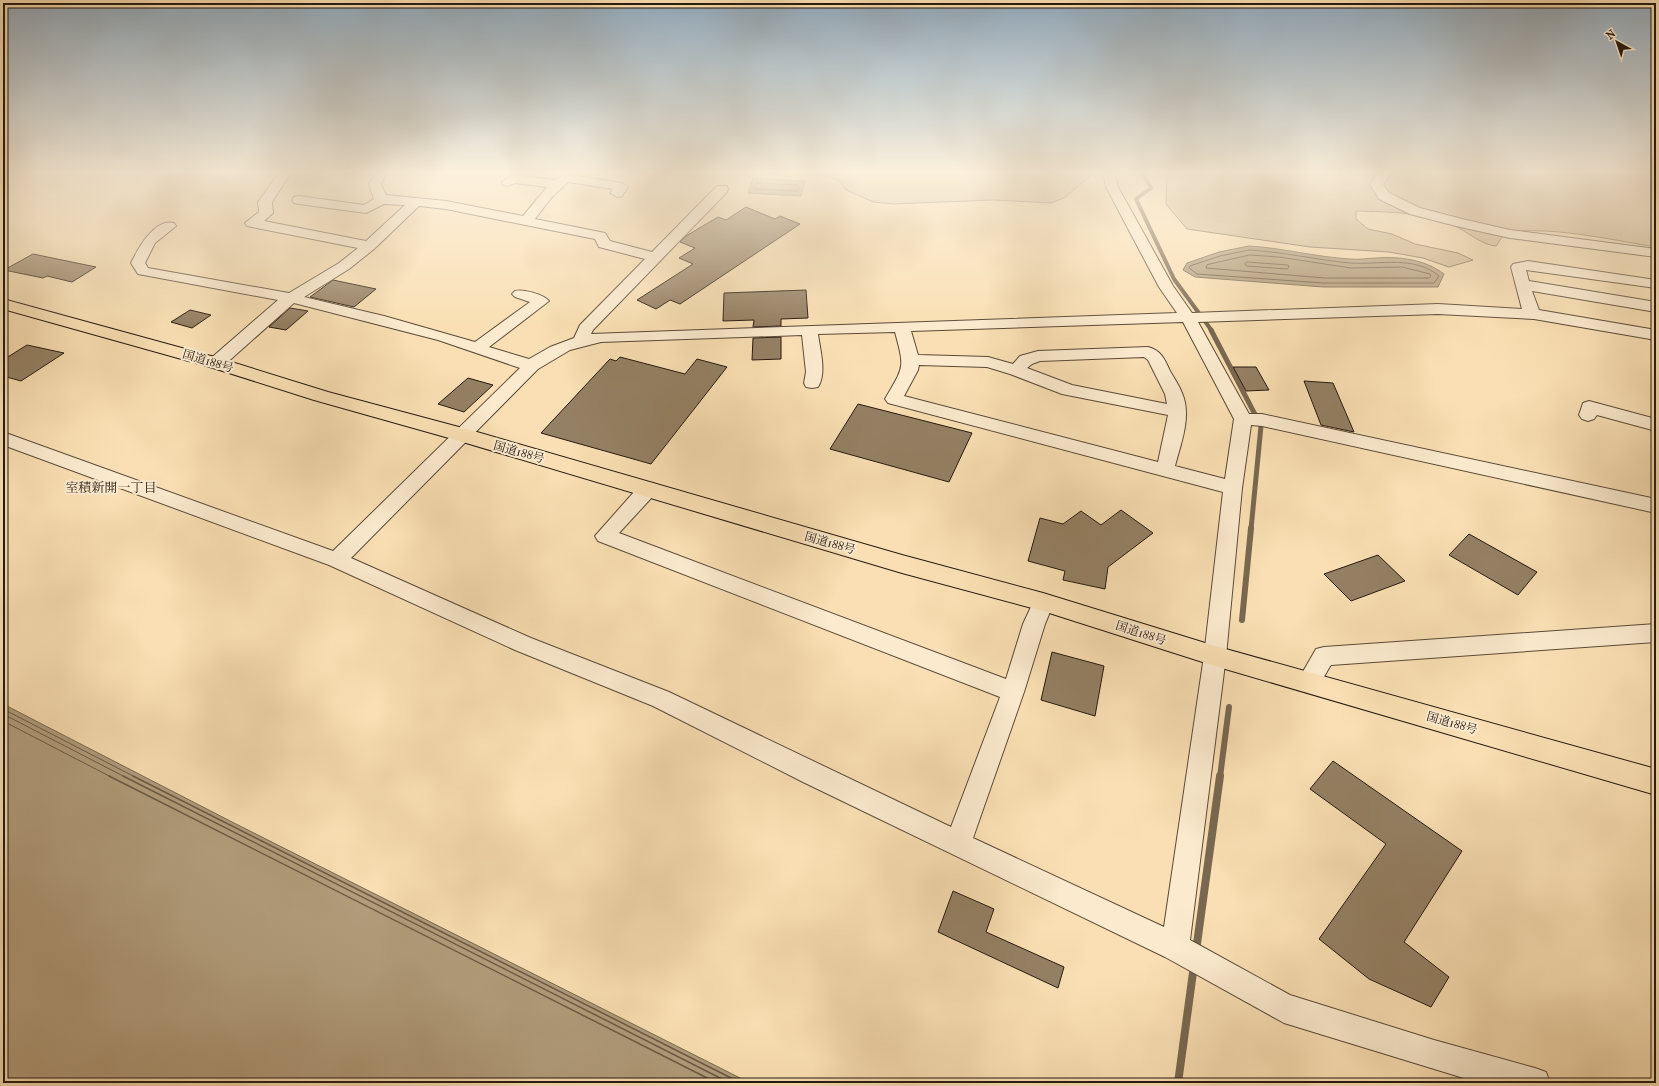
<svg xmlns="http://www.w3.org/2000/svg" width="1659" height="1086" font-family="'IM FELL French Canon','Noto Serif JP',serif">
<rect width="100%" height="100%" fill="#f9dfb3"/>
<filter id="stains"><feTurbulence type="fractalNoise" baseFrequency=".005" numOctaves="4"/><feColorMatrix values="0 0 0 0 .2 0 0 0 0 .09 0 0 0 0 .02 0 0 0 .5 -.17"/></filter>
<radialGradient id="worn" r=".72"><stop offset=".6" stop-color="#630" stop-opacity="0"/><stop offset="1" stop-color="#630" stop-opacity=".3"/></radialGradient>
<!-- green -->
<path fill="#d5bd97" stroke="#7e6b53" d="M816,173H1094L1064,198L1051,203L994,200L893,204L873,202L846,190L838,180Z
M1167,173H1656V247C1612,240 1547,225 1505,233L1496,246C1481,245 1467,231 1453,225C1422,212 1389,212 1356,211V219L1368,229L1392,234L1415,244L1458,253L1473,260L1449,267L1423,258L1389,252L1310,247L1187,229L1166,204Z"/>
<!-- water -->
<path fill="#b19c7b" stroke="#796850" d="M753,178L805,181L801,196L748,193Z
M1249,246C1283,248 1316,257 1350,259C1359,260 1368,258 1377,258C1400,256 1426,260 1444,274L1438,287H1323L1195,277L1183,270L1187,263L1219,252Z
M3,704L236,824L750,1083H3Z"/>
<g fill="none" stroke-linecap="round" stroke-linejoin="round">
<!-- shore-far1 -->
<path stroke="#6c5a45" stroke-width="1" d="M757,183L797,185L799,187L797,191L756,189L754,187Z
M1250,250C1284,252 1317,260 1350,263C1380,265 1414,255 1439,276L1434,283H1323L1197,274L1189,268L1190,266L1220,256Z
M1250,255L1279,257L1351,268L1402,267L1430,274L1431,276L1429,278H1324L1206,268L1207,265Z
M1247,262L1288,265L1289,267L1287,269L1247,266L1245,264Z
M3,709L135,777
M3,714L125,777
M3,721L111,777"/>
<!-- shore -->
<path stroke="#6c5a45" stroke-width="1.5" d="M109,776L717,1083
M123,776L730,1083
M133,776L741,1083"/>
<!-- stream-far3 -->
<path stroke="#796850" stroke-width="4" d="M1143,173L1151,188L1136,199L1174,279L1212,331"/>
<!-- stream-far2 -->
<path stroke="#796850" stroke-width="5" d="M1211,330L1261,426L1251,529"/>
<!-- stream-far1 -->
<path stroke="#796850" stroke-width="6" d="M1242,620L1251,528
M1220,777L1229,707"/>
<!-- stream -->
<path stroke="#796850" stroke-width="8" d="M1196,951L1220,776
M1178,1083L1194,965"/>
</g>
<!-- building -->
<path fill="#948064" stroke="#26190f" d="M746,207L775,219L780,216L800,224L680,304L670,300L656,309L637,300L693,264L679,258L695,248L680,242L686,236L718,217L726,220Z
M33,254L96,267L72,282L47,276L43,278L4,270Z
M333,280L376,289L354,307L310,297Z
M806,290L808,318L781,319V326L753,327L754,320L723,321L724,293Z
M290,308L308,311L286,330L269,327Z
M190,310L211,315L192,328L171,322Z
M781,337V359L752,360L753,338Z
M27,345L64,353L21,381L3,376V360Z
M620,357L685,374L697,359L727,367L651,464L541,433L610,359L616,361Z
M1233,367H1256L1269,390L1246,391Z
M468,378L493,385L464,412L438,404Z
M1304,381L1333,383L1354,432L1321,425Z
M858,404L972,433L949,482L830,449Z
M1121,510L1153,533L1108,567L1105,589L1063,580L1065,571L1028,561L1040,518L1063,524L1081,511L1101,525Z
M1469,534L1537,572L1518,595L1449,555Z
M1378,555L1405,581L1351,601L1324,574Z
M1052,652L1104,666L1095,716L1041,700Z
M1333,761L1462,851L1404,942L1449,977L1431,1007L1369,979L1319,939L1386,844L1310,789Z
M953,891L994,909L986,932L1064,967L1058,988L938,932Z"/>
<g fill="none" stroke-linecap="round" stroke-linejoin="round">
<defs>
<path id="minor" d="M279,173H291L272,202L273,213L264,221L366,241L405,205L384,204L366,213L299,204L294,203L292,200L294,197L299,196L364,205L374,199L369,184L375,173H387L381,184L386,195L446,201L523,216L547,187L515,183L508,186L503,185L502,182L513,175L555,180L565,174L622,183L628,187L622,196L617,197L610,193L613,189L568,182L551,198L535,219L605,233L610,241L652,252L717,186H727L728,189L727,192L593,330L591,334L1177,313L1159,287L1106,187L1103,173H1115L1118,187L1173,286L1192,313L1438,304L1522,309L1511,267L1513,264L1528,261L1656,280V288L1526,270L1529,281L1656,302V312L1532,291L1539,310L1656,330V340L1534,319L1438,314L1198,322L1249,414H1262L1656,499V513L1262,426L1251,425L1242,488L1226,656L1190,940L1290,995L1434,1040L1535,1068L1546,1072L1550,1083H1480L1284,1023L1165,957L803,782L653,706L515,650L329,565L3,445V432L333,551L520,368L438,340L294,303L222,367L216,368L210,367L208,363L210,359L278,300L138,274L131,263C138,249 154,218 174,223L176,226L155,243L145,263L148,268L289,293L339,263L358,248L247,226L245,223L259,212L258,202ZM419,206L446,209L595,239L599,247L645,259L580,325L574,338L550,347L529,359L489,347L549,301C543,294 523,289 515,291L512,294L515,297L530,302L475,342L384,316L304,297L349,269L374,249ZM1183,322L1234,419L1225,479L1175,466C1181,443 1192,416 1182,393C1179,385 1174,378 1170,371C1165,360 1161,350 1148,347L1038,351L1020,356L1013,364L988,357L918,355L911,331ZM895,332C905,369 904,366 885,399L888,403L1223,492L1204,656L1164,927L973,838L1024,692L1045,624L1054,602L1050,596L1043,594L1036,596L1023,624L1006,679L619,533L655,494L657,489L655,484L648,482L641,484L595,536L598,541L1000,697L951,827L669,692L531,638L351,558L538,369L570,350L601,342L802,335L806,372L804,383L806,387L812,388L818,387C827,373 820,350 818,334ZM1144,357L1148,360L1165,394L1167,404L1072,385L1027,368L1032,364L1040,361ZM919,365L987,367L1010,374L1062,394L1168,415L1158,462L904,396L918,370Z
M1379,173H1392L1383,184L1389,193L1420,208L1462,219L1510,230L1656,249V257L1510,238L1456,226L1410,214L1379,199L1370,184Z
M1589,401L1656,419V431L1597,415L1594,419L1588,421L1582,419L1579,415L1583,403Z
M1656,624V642L1331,665C1322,678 1319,695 1300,689L1297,682L1316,649L1324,647Z"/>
<path id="highway" d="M3,299L222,359L328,392L470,430L902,555L1043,593L1215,646L1656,769V795L1215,666L1043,611L902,573L456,440L314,400L210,367L3,309Z"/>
</defs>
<!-- minor casing -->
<use href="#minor" stroke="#5b4a38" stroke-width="2"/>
<!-- highway casing -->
<use href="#highway" stroke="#26190f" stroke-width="2"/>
<!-- minor -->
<use href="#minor" fill="#fbeace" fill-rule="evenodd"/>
<!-- highway -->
<use href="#highway" fill="#f9dfb3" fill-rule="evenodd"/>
</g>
<!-- sky -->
<linearGradient id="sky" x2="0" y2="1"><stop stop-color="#92aabc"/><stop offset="0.53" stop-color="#fcf1dd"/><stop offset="1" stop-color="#fcf1dd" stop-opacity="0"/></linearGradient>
<rect width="1659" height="325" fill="url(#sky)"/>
<g text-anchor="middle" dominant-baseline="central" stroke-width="4" stroke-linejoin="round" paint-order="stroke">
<!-- street labels -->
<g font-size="12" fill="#26190f" stroke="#fbeace">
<text transform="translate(208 361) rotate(17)">国道188号</text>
<text transform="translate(519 452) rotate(16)">国道188号</text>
<text transform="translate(830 543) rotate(16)">国道188号</text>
<text transform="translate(1141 633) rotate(18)">国道188号</text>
<text transform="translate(1452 723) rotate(16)">国道188号</text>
</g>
<!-- neighbourhood labels -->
<g font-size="13" fill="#26190f" stroke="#fbeace">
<text x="111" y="487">室積新開一丁目</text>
</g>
</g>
<!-- margin -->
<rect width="1659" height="1086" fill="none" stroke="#f9dfb3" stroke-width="16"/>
<rect x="4" y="4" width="1651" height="1078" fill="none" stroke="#26190f" stroke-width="2"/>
<rect x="8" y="8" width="1643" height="1070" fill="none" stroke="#26190f"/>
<!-- north arrow -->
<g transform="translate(1617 42) rotate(320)" stroke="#fbeace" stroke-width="3" paint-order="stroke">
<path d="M0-3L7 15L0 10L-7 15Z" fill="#26190f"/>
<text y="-6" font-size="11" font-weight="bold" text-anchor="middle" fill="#26190f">N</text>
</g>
<rect width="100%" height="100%" filter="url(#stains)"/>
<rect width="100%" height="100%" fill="url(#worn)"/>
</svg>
